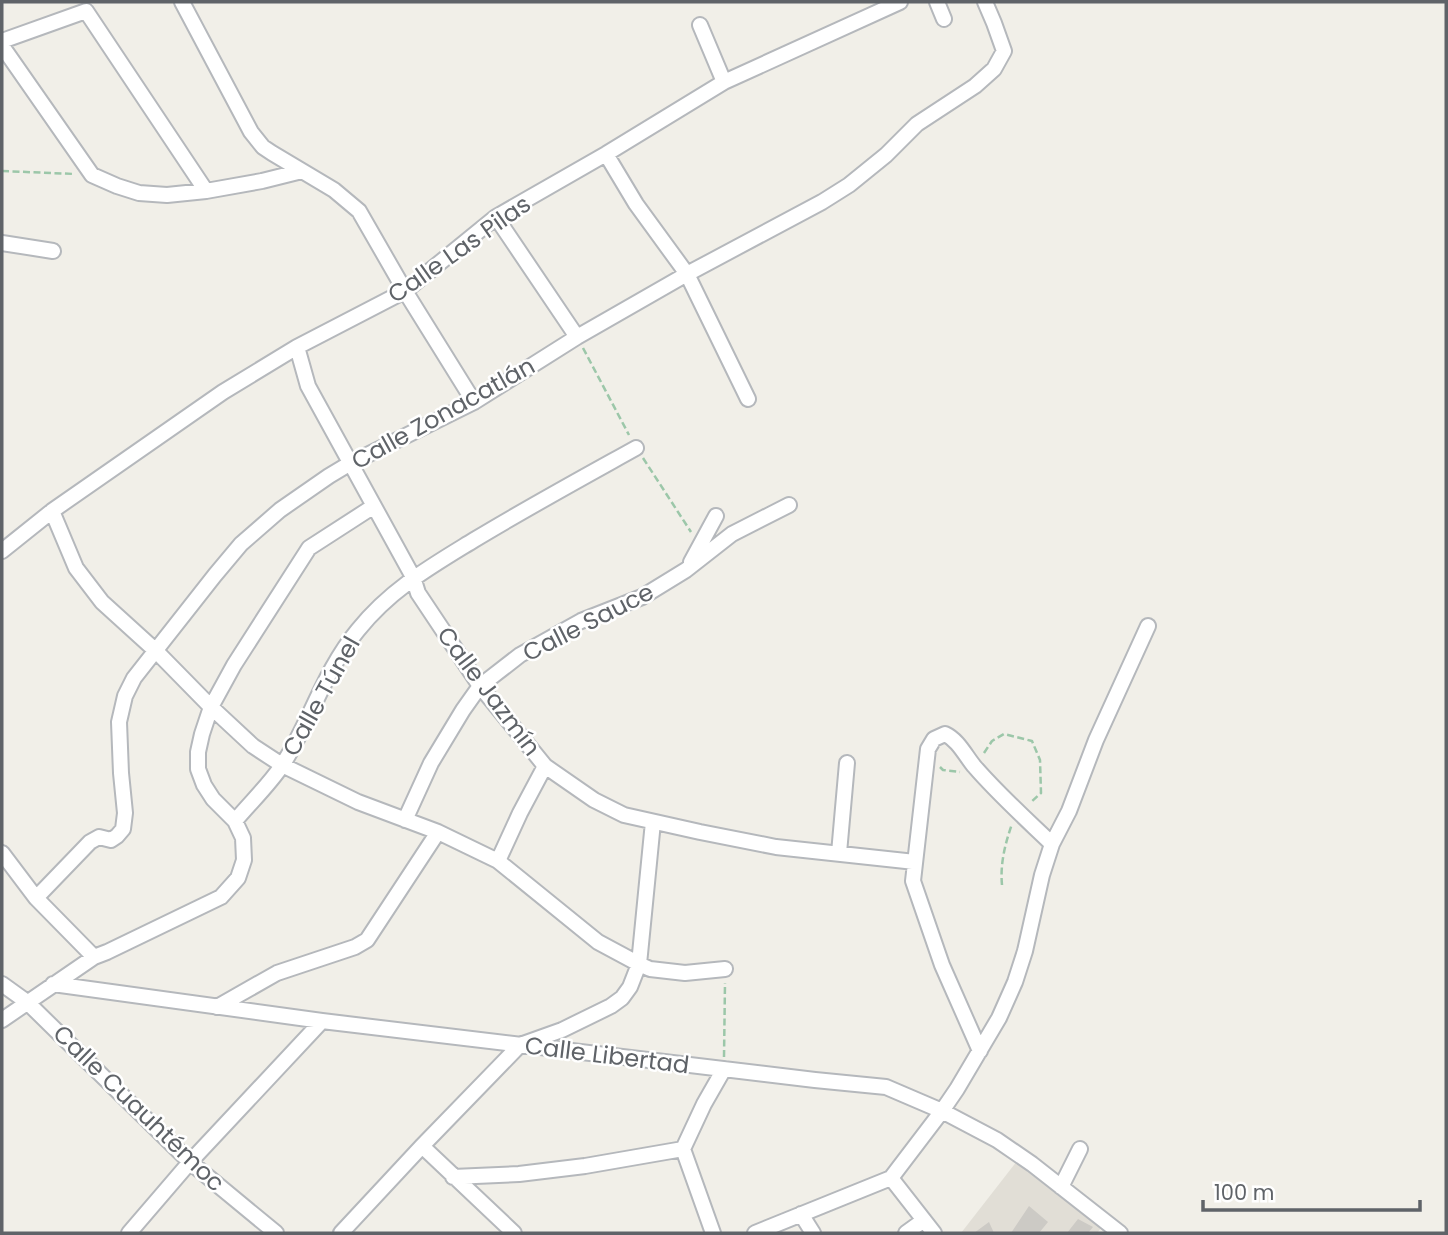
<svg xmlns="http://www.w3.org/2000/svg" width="1448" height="1235" font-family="Poppins,sans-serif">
<rect width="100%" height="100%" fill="#f1efe8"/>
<!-- education -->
<path fill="#e1ded6" d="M1021,1156L1102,1227L1097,1233H961Z"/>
<!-- building -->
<path fill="#cccac5" d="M1029,1206L1048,1222L1039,1233H1011Z
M1078,1219L1093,1227L1088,1233H1067Z
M989,1222L994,1233H974Z"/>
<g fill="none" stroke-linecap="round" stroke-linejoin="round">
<defs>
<path id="minor" d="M182,2L251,132L263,147L272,153L334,190L359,211L405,291L474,402
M937,2L944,19
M700,25L724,82
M2,41L86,11L206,191
M2,46L92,175L117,186L139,193L167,195L206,191L262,181L302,171
M606,154L636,204L687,274L748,399
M496,217L577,337
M2,243L53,251
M297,347L308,386L413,577L418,593L480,686L545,766L594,800L624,815L700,832L776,847L915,862
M52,511L76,568L102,602L156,651L211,707L253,746L282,765L358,802L438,832L498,861L598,942L639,964L650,969L685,973L725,969
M2,551L52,511L223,392L297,347L405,291L496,217L606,154L724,82L900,2
M691,562L716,516
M405,820L431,763L463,710L480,686L520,655L581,621L642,597L686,570L732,534L789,505
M235,821C250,803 270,784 283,764C311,720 324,671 358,630C391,589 430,567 474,540C527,508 582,478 636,448
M2,853L36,898L94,957
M839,853L847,763
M498,861L520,813L545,766
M36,898L90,842L99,837L111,840L117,836L123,829L125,813L121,773L119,722L125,696L134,678L215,575L241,544L280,510L329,476L349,464L474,402L577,337L687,274L822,202L849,185L886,155L917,124L975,86L994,69L1004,51L994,23L985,2
M2,984L27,1002L190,1162L276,1233
M53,984L322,1021L815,1080L886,1087L942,1111L997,1140L1032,1164L1120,1233
M217,1007L277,973L355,947L367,940L438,832
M2,1020L94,957L107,952L221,897L238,878L244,860L243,838L235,821L213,799L204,785L198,769V752L202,734L211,707L234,665L309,548L374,506
M980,1051L942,965L913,881L928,749L934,739L945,734C958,740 965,755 974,766C998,794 1026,819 1052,844
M422,1146L514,1233
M683,1149L704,1104L724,1069
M683,1149L713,1233
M453,1177L519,1174L585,1166L683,1149
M891,1178L934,1233
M1061,1187L1080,1149
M801,1214L813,1233
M129,1233L190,1162L322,1021
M341,1233L422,1146L520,1045L562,1030L611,1006L622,998L630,987L639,964L653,822
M755,1233L891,1178L942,1111L957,1089L999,1018L1015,982L1025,951L1042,875L1052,844L1069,811L1096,740L1148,626
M906,1233L924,1220"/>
</defs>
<!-- minor casing -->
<use href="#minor" stroke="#b5b8bc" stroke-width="18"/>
<!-- path -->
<path stroke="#9cc7a9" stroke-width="2.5" stroke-dasharray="7 3.5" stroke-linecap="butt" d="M2,171L75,174
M583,348L629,435
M643,458L691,532
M984,753L992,741L1004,734L1032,741L1040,760L1041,793L1030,803
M940,767L943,770L960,772
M1002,885C1000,864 1005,844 1012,824
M724,1057L725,983"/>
<!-- minor -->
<use href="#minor" stroke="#fff" stroke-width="14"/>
</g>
<g text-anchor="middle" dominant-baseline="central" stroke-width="5" stroke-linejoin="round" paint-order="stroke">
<!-- street labels -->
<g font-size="24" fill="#5f6368" stroke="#fff">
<text transform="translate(459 249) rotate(-35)">Calle Las Pilas</text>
<text transform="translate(443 413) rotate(-29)">Calle Zonacatlán</text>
<text transform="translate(588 622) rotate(-27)">Calle Sauce</text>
<text transform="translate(489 691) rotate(53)">Calle Jazmín</text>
<text transform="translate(321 696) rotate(-61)">Calle Túnel</text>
<text transform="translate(607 1055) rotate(7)">Calle Libertad</text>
<text transform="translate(139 1108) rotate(44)">Calle Cuauhtémoc</text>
</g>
</g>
<!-- border -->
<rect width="1448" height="1235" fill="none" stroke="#5f6368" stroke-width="7"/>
<!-- scale -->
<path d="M1203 1200v10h217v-10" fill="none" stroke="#5f6368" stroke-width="3.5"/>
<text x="1214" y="1200" font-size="21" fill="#5f6368" stroke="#ffffff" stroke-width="5" paint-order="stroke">100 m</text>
</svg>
